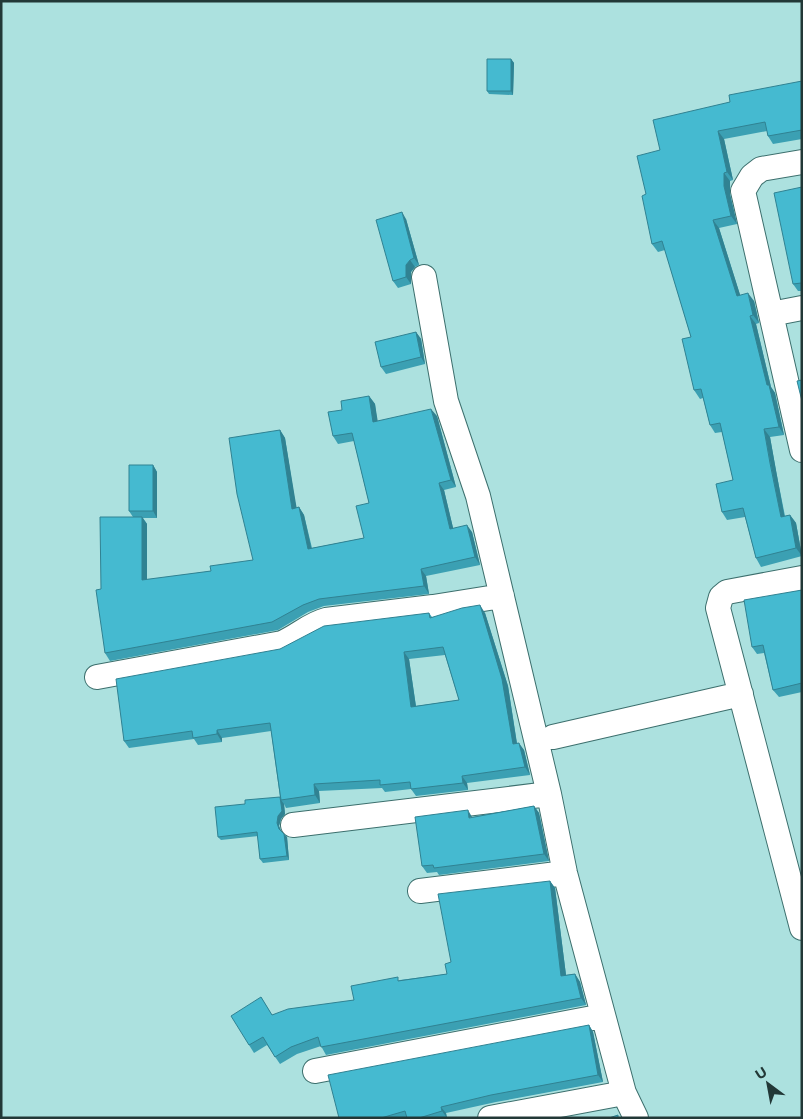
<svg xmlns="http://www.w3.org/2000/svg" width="803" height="1119" font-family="Montserrat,sans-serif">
<rect width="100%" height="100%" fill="#ace1df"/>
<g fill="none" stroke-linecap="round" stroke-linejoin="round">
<defs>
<path id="minor" d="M802,162L761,169L752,176L743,191L802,450
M424,277L446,401L478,496L549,794L565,873L624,1093L636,1118
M771,314L802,308
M802,578L727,592L721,597L718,608L802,928
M97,677L282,643C298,636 310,624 326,620L433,607L502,596
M553,737L741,694
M293,825L549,794
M420,891L565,873
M315,1071L603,1016
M490,1118L624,1093"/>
</defs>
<!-- minor casing -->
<use href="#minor" stroke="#3c6f6d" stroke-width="26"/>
<!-- minor -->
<use href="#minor" stroke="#fff" stroke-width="24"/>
</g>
<!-- wall -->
<path fill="#3ba0b3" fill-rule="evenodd" d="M511,59L514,63L513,95L489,94L487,91Z
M802,81V139L773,144L768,136L767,131L724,139L733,180L730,181V194L737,224L719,228L740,295L754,301L759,323L756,324L771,387L775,393L784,435L770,437L776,471L785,516L790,515L796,523L802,556L761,567L756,558L745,517L727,520L722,512L733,480L722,432L715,433L710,425L703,398L700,399L694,390L691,337L665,250L658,252L652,244L646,194L660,150L730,102Z
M802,187V291H798L793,284Z
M406,219L419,265L415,267L411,272V284L398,288L393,281Z
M416,332L421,339L425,364L386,374L381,367Z
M369,396L375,404L377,421L437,416L456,487L444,490L453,528L472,532L480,565L426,576L429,594L324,606L308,612L278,630L110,661L105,653L101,589L133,517L129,511L153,465L157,472V518H143L147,524V580L211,571L253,560L280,430L285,438L296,508L299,507L304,515L312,548L364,538L369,503L354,441L338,444L333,436L342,410Z
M802,590V692L779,697L773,690L764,653L757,654L752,647Z
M429,613L432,617L485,613L508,686L517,743L524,750L530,775L467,783L468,790L416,796L411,789L385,792L382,788L319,791L320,803L286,808L284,804L285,814L281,819L279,826L281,831L287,837L289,860L263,863L260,859L258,836L221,840L218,837L245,804L280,797L271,731L222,738V742L198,745L194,739L129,748L124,741L280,649ZM445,655L459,700L416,706L409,659Z
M534,806L539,813L549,861L439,875L437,872L427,873L422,866L473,817Z
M550,881L555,888L566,975L575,974L580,982L586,1005L326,1055L321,1046L297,1054L280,1064L267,1045L254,1053L249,1045L261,997L272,1015L354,1000L400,980L447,974L451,962Z
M589,1025L593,1032L603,1082L496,1102L446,1113L447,1118H339Z"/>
<!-- shaded-wall -->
<path fill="#308292" d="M511,59L514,63L513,95L511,91Z
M718,131L724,139L733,180L727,172Z
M724,173L730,181V194L737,224L731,216L724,186Z
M402,212L406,219L419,265L414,258Z
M713,220L719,228L743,304L737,296Z
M410,260L415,267L411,272V284L406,277V265Z
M748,293L754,301L759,323L753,315Z
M750,316L756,324L771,387L775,393L784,435L779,427L767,385Z
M416,332L421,339L425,364L421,357Z
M369,396L375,404L379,429L373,422Z
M431,409L437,416L456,487L451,480Z
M764,429L770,437L786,525L781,517Z
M280,430L285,438L298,516L292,509Z
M153,465L157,472V518L153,511Z
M439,483L444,490L455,536L450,529Z
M299,507L304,515L313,556L308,549Z
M790,515L796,523L802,556L796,548Z
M142,517L147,524V588L142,580Z
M467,525L472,532L480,565L475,557Z
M421,569L426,576L429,594L424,586Z
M480,605L485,613L508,686L518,751L513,744Z
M404,652L409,659L417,714L411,707Z
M217,730L222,738V742L217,734Z
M519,743L524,750L530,775L525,767Z
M462,776L467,783L468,790L463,783Z
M314,784L319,791L320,803L315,795Z
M281,800L284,804L285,814L281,819L279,826L282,833L279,829L277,823Z
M534,806L539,813L549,861L544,854Z
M468,810L472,817L469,818Z
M284,834L287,837L289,860L287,856Z
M550,881L555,888L567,983L561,976Z
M575,974L580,982L586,1005L581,998Z
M589,1025L593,1032L603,1082L598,1075Z
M441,1107L446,1113L447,1118L442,1111Z"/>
<!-- building -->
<path fill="#45bad0" stroke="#308292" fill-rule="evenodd" d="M487,59H511V91H487Z
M802,81V130L768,136L765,122L718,131L727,172L724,173V186L731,216L713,220L737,296L748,293L753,315L750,316L767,385H769L779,427L764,429L770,463L781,517L790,515L796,548L756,558L743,508L722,512L716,484L733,480L720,423L710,425L701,389L694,390L682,339L691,337L662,241L652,244L642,196L646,194L637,156L660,150L653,120L730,102L729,95Z
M802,187V284L801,283L793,284L774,193Z
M402,212L414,258L410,260L406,265V277L393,281L376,220Z
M416,332L421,357L381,367L375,342Z
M802,380V401L797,381Z
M369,396L373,422L431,409L451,480L439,483L450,529L467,525L475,557L421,569L424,586L319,599L303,605L272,622L105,653L96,590L101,589L100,517H142V580L211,571L210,566L253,560L237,494L229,438L280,430L292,509L299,507L308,549L364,538L356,506L369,503L352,433L333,436L328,412L342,410L341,401Z
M129,465H153V511H129Z
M802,590V683L773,690L763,645L752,647L744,600Z
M480,605L502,679L513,744L519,743L525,767L462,776L463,783L411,789L410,782L380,785V780L314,784L315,795L281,800L270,723L217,730V734L193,738L192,731L124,741L116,679L280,649L324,626L429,613L430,618L462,608ZM443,647L459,700L411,707L404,652Z
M280,797L282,811L278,816L277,823L279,829L284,834L287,856L260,859L257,832L218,837L215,807L245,804V800Z
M534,806L544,854L434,868L433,865L422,866L415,817L468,810L469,818Z
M550,881L561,976L575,974L581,998L321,1047L318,1037L291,1047L275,1057L263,1037L249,1045L231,1016L261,997L272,1015L288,1009L354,1000L351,986L398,977V981L447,974L445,964L451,962L438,894Z
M589,1025L598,1075L491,1095L441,1107L442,1111L419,1118H407L405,1111L381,1118H339L328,1075Z
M618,1115V1118H609Z"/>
<!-- border -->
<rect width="803" height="1119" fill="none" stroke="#223837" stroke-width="5"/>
<!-- north arrow -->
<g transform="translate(768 1084) rotate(328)" stroke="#ace1df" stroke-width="4" paint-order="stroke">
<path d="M0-4L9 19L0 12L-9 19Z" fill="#223837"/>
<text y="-8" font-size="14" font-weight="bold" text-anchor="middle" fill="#223837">U</text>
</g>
</svg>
